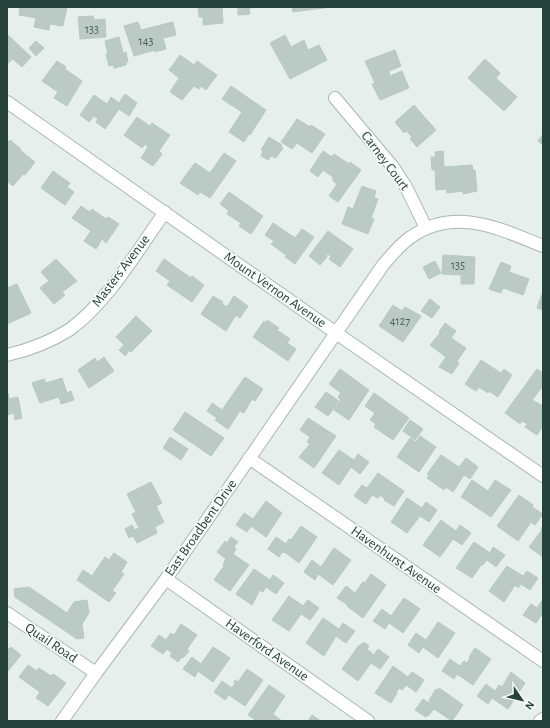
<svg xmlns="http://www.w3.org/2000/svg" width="550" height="728" font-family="'Alegreya Sans',sans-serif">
<rect width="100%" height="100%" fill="#e6efeb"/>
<!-- building -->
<path fill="#bbcac4" stroke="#b8c9c2" d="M20,7H67L63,26L50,24L49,30L34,27L36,18L19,15Z
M198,7H222L223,23L203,25V17H199Z
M238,7H263L249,8L250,14L238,15Z
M292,7H331L293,12Z
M93,16L94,20L105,19L106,37L80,39L78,17Z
M138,22L141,30L173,22L176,35L163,38L166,49L155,52V50L134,56L124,26Z
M7,34L31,57L22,67L13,59L7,64Z
M285,35L291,47L304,40L308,50L319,45L327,60L290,79L270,43Z
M119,37L123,53L126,52L128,62H126V65L114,68L113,65L109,66L106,54H108L105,41Z
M36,41L44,48L36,56L29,48Z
M395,50L401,66L389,71L390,76L402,71L409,88L380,100L372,84L375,83L365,61Z
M180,55L194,65L197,61L217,75L206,90L201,86L199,89L194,86L182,100L170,92L179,78L169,70Z
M485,59L500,73L496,78L517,97L504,111L468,78Z
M57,61L66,67L65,69L82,81L67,106L54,98L58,92L42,81Z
M231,86L266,110L250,135L249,134L244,142L229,132L242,112L222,99Z
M125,94L137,103L129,116L119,109L105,129L96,122L98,119L94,116L89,122L80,115L94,95L107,104L111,97L119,103Z
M414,105L436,130L417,147L410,139L412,137L406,131L404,133L395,122Z
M137,117L150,126L152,123L170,135L159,151L162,154L153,166L141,158L148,147L145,144L142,148L124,135Z
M297,119L310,127L311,125L325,134L312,153L297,143L292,149L281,142Z
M543,134V145L538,141Z
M269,137L282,145L281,146L283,148L276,158L271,156L268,160L261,156L263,151L261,150Z
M10,140L21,149L20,150L35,162L25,175L23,174L13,186L7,181V143Z
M323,151L332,157L334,154L349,164L350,162L361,170L338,202L329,196L337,184L333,181V177L323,170L318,177L310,171Z
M443,151L444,167L472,165L473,170H475L477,191L463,194V191L447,193L446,189L436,190L435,170H432L431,157H436L435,152Z
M224,153L236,161L210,198L200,192L198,195L180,183L195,163L210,173Z
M53,171L70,183L67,187L74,192L65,205L41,188Z
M362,186L376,191L374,198L378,199L371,218L374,219L368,234L342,224L348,207L353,209Z
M229,192L263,216L251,234L239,226L241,223L227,214L229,211L220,204Z
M81,206L90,212L92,209L106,219L108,217L119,224L106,243L102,239L96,249L84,241L91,231L72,218Z
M273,223L295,238L302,229L314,237L295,264L285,257L286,255L271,244L274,241L265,235Z
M328,231L353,249L340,267L329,259L331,257L328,254L326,256L327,257L320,265L309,256Z
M443,255L475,257L474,284H461V275L442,274Z
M56,259L77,281L62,292L65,295L54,304L40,288L49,281L41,272Z
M164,259L191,278L192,276L204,285L192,302L167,285L170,281L156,271Z
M435,261L441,273L429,279L423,267Z
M501,262L511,266L509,272L529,279L523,295L503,288L501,293L489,289Z
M17,284L31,313L7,324V288Z
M543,291V310L537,308Z
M213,296L223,302L222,304L227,307L234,296L248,306L240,318L236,315L226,331L201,314Z
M430,299L440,307L432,318L421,311Z
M393,305L402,311L405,307L421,316L403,342L379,326Z
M136,316L152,331L131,352L130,350L125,356L119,350L124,345L116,337Z
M267,320L279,328L277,330L290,339L287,343L296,349L288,361L253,337L264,321L266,323Z
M445,323L456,331L451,338L466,348L457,361L459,363L452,374L439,367L446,357L430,345L440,333L439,332Z
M104,357L114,371L89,388L78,370L95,358L97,362Z
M481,360L501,373L504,369L512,375L498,397L489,391L488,393L479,387L476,391L465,384Z
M340,369L369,390L349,420L334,410L341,400L338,397L341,393L329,384Z
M537,369L543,373V386L532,400L543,406V426L537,435L525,427L527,424L522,421L520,424L505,413Z
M245,377L263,389L255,401L252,399L244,413L240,411L228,429L215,420L217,418L207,411L212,403L222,410Z
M62,378L67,393L71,391L74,400L61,404L59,397L40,403L32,383L44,379L46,383Z
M326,392L339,401L328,416L315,407Z
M8,393L9,399L18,397L22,418L15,420L14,413L7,415Z
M374,393L409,418L393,440L374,427L376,424L370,420L375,413L365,406Z
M185,412L224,438L211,456L173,430Z
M308,418L336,436L314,468L299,457L310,444L307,442L310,437L300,430Z
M410,420L423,429L415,440L403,431Z
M420,436L436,447L419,472L397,457L410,438L416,442Z
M170,437L188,449L181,460L163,448Z
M339,450L354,460L358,454L369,462L360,474L351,467L339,485L322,473Z
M441,455L459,467L466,458L478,467L470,479L464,475L453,492L446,487L444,490L427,478L429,475L427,474Z
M378,473L404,491L394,506L384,500L385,499L380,495L378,498L372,495L366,504L354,496L362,485L367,488Z
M472,480L488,491L495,480L511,490L491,517L461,497Z
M151,482L162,503L156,506L164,522L155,527L157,533L137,543L133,536L129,538L125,529L132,525L135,530L139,528L132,514L136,512L127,494Z
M519,495L533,505L532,507L543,514L535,525L531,522L518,541L497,526Z
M407,498L422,508L426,502L437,510L429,522L420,516L407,533L391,522Z
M266,501L282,513L266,537L251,526L247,532L236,525L244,513L253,519Z
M441,520L456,531L460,525L471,533L462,545L453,539L440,557L423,545Z
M301,526L317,537L299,563L286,553L282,552L279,557L268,549L276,537L286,544L289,539L291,540Z
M543,526V557L529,547L542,530L541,529Z
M231,537L238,542L234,547L236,549L233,554L249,565L230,591L214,580L224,566L223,564L226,559L217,552L225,541L227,543Z
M474,542L490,553L493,547L505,555L496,567L487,560L483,565L482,564L472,578L456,568Z
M334,548L351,560L333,585L318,574L315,580L304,572L312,560L321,567Z
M114,553L127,562L121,572L124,574L112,591L116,593L109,602L77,580L83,570L92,576L105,557L109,560Z
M507,566L523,576L527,571L538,578L530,590L521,584L518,588L515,585L504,602L489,591Z
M254,569L270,580L273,575L284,583L276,594L266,587L263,592L260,590L252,605L236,594Z
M371,574L386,585L363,618L347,606L348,605L337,598L346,586L355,593L363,582L365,583Z
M29,587L67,613L74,602L87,600L89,613L82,624L84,638L77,639L15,597L14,589Z
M289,596L303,606L308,600L319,608L310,620L301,614L289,631L272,620Z
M404,598L420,609L403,633L389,623L385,629L373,621L382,609L391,616Z
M543,599V614H542L536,623L523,615L531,604L537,608Z
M323,618L339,629L343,623L355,631L346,643L336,636L324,656L306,643Z
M438,622L455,633L438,658L423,647L419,653L408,645L416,633L426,640Z
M181,624L197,635L187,649L189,651L183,658L182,657L178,662L170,656L172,653L167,649L163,654L151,646L159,635L166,640L171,633L174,635Z
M362,643H365L369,646L367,649L374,655L378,649L389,657L380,669L371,663L358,681L342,669L359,645L360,646Z
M11,647L21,655L7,672V648L9,649Z
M213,647L230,658L213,682L198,671L195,677L183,669L192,657L201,664Z
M475,648L491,659L473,685L457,674L454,679L442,671L450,659L460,666L464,661L467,663L470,658L469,657Z
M28,665L37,671L39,668L51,676L53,674L66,683L48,706L36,698L40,692L19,677Z
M393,666L408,677L412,672L424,680L416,692L406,685L402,690L399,688L396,693H397L391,703L375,693Z
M247,669L263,680L245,706L229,695L225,700L214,692L222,681L232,688L235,683L234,682L235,680L238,682Z
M511,672L525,683L508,709L492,698L488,704L477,696L486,684L495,691L499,685L502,687Z
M269,685L285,696L273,714L282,721H257L248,715Z
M439,688L463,705L452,721L434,709L428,716L427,715L426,717L415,710L423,699L429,703L430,701L429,700L436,689L438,690Z
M312,715L321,721H308Z"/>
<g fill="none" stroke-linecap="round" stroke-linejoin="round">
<defs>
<path id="minor" d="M335,98L393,167L406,187L426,228
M7,102L336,333L543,476
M7,355C29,350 50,342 69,330C108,302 137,251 165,212
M249,458L543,661
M166,579L368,721
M7,613L96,673
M62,721L96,673L166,579L383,265C392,255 400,244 411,237C455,206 500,229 543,246
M540,721L543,719"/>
</defs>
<!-- minor casing -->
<use href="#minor" stroke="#a8b8b2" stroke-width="14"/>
<!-- minor -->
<use href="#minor" stroke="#fff" stroke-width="12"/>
</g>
<g text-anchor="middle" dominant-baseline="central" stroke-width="3.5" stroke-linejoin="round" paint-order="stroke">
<!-- number labels -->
<g font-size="12" fill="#4a645c">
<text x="92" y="29">133</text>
<text x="146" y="41">143</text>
<text x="458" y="265">135</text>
<text x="400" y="321">4127</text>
</g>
<!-- street labels -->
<g font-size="14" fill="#24423a" stroke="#f7fbf9">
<text transform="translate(385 161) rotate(53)">Carney Court</text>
<text transform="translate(121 271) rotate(-53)">Masters Avenue</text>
<text transform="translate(275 290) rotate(35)">Mount Vernon Avenue</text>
<text transform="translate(201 528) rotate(-55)">East Broadbent Drive</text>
<text transform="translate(396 560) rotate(35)">Havenhurst Avenue</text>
<text transform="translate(51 643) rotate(34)">Quail Road</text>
<text transform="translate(267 650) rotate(35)">Haverford Avenue</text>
</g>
</g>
<!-- border -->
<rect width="550" height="728" fill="none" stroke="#24423a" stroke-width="16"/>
<!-- north arrow -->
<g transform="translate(522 700) rotate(125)" stroke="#f7fbf9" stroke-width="3" paint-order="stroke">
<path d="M0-3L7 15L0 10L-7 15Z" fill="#24423a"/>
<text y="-6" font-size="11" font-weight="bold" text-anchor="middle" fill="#24423a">N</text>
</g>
</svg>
